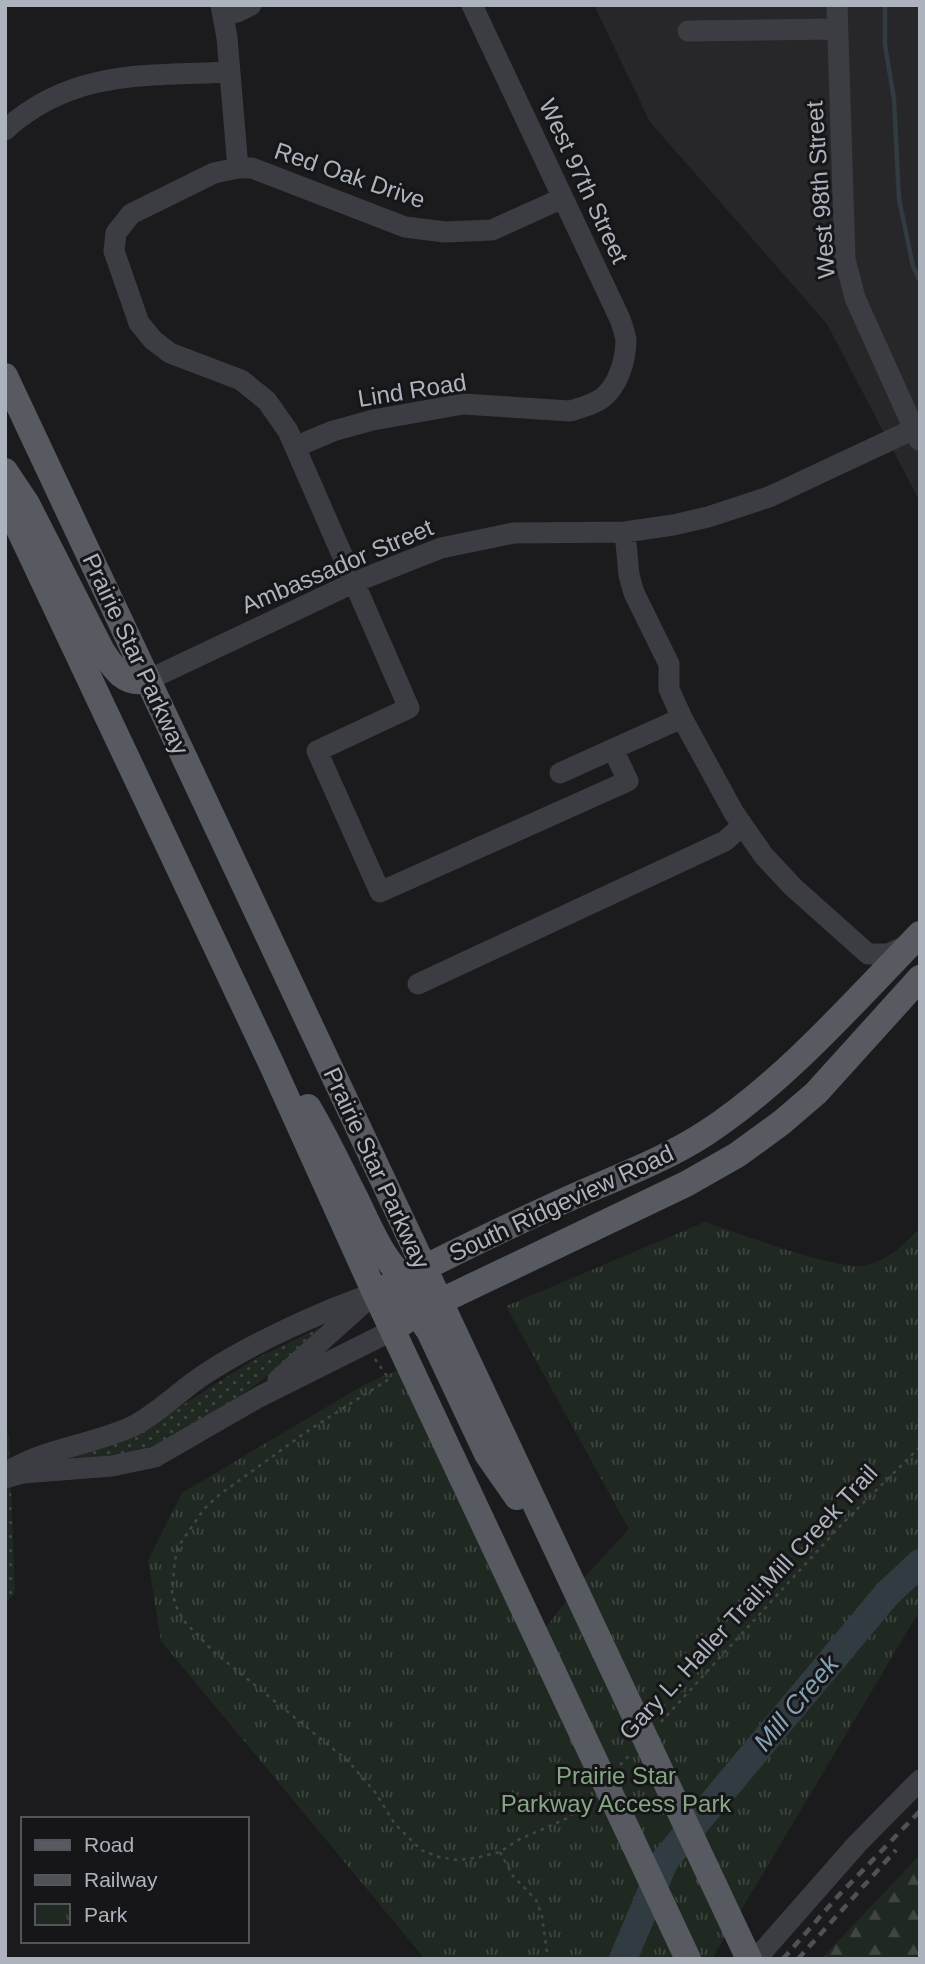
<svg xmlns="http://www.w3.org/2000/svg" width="925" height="1964" font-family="Arial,sans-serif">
<defs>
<pattern id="grass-dots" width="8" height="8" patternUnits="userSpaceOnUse" patternTransform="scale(1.75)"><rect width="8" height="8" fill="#202921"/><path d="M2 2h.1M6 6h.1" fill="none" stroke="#3e463f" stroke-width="1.8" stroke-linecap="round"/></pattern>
<pattern id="forest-firs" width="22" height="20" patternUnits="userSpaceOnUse" patternTransform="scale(1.75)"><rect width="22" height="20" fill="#202921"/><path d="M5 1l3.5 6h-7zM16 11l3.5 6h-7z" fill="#3e463f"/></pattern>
<pattern id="park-tufts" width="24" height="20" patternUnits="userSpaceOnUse" patternTransform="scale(1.75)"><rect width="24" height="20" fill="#202921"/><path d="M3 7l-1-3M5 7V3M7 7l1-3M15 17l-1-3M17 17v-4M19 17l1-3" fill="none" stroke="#3e463f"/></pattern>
</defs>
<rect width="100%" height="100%" fill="#1b1b1d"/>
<!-- built -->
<path fill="#27272a" d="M594,5H920V502L827,324L650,122Z"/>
<!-- grass -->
<path fill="url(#grass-dots)" d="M332,1322L272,1373L203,1423L162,1447L36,1469L172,1412L253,1360Z
M5,1425L9,1438L15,1593L5,1604Z"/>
<!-- forest -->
<path fill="url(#forest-firs)" d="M920,1855V1959H821Z"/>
<!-- park -->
<path fill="url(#park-tufts)" d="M705,1222C739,1233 837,1272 867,1265C889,1260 904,1244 920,1228V1610L712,1959H425L161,1641L148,1560L182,1493L364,1385L410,1365L544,1630L584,1578L629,1529L506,1306Z"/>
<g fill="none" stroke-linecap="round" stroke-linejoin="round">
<!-- stream -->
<path stroke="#303b42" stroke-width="4.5" d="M885,5V45L894,99L899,199L913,266L920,281"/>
<!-- river -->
<path stroke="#303b42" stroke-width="28" d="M623,1959L665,1860L887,1594L920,1563"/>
<!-- path -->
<path stroke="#424449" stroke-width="2.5" stroke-dasharray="3.5 5" stroke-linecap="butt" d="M375,1359L389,1379L309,1430L219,1495L204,1509L180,1544L175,1560L172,1592L176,1606L183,1620L213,1651L348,1761L375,1792L395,1824L421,1850L439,1857L457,1860L475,1858L500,1852L518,1840L570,1817L589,1798
M661,1722L842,1524L920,1447
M620,1765L630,1755
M500,1852L513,1876L536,1900L542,1916L548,1959"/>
<!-- minor -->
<path stroke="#3c3d42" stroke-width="21" d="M221,5L227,38L238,168L214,173L131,214L116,233L114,251L139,323L153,340L170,353L241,380L267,401L288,431L409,708L317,751L380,892L628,781L613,749L682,718
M837,5L845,259L855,298L919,440
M223,15L237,12L251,5
M688,31L837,29
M5,130C72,69 146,76 230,72
M238,168H252L405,227L445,232L492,230L563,198
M295,447L333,431L373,420L463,404L570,411C580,408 592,405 601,399C618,387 626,360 626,340C625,333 622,325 620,319L472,5
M625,532L629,575L634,593L669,664V689L682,718L734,813L764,856L793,887L868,954H888L908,945
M148,680L355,582L441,548L514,533L625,532L673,525L708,517L769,497L914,429
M560,773L613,749
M418,984L725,841L742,826
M278,1380L366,1301
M14,1468C50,1448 93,1444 131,1427C158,1414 180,1390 205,1374C252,1343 322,1311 375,1293
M5,1478L23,1473L112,1466L155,1457L259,1397L393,1330
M756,1959L857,1844L920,1780"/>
<!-- major -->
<path stroke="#585a61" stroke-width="26" d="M5,376L749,1959
M5,471L27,504L102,651C114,669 125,686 148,680
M5,500L271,1063L375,1293L688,1959
M308,1107C326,1137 340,1168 356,1199C372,1232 385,1267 416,1288
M375,1293C435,1262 496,1232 557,1204C606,1181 660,1163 706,1133C783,1083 855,1001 920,934
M403,1302L416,1313L429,1331L487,1454L517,1497
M393,1330L416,1313L686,1184L737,1155L781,1123L816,1093L920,978"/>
<!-- rail -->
<path stroke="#4f5157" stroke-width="4.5" stroke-dasharray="9 7" stroke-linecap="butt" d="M783,1959L839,1895L920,1811
M798,1959L896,1850"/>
</g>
<g text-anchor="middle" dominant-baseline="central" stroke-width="6" stroke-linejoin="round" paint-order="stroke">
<!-- street labels -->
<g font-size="24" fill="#adb3bd" stroke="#161618">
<text transform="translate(350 175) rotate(19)">Red Oak Drive</text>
<text transform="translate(584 181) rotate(65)">West 97th Street</text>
<text transform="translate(820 190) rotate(-94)">West 98th Street</text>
<text transform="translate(412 390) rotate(-9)">Lind Road</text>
<text transform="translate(337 566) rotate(-23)">Ambassador Street</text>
<text transform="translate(136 654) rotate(65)">Prairie Star Parkway</text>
<text transform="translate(377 1168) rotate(65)">Prairie Star Parkway</text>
<text transform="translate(561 1203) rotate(-25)">South Ridgeview Road</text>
<text transform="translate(748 1602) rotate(-47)">Gary L. Haller Trail;Mill Creek Trail</text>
</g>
<!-- park labels -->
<g font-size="24" fill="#85a784" stroke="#161618">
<text x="616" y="1775">Prairie Star<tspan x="616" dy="28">Parkway Access Park</tspan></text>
</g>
<!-- water labels -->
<g font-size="26" font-style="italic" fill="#85a3b7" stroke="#161618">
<text transform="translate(796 1703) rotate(-50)">Mill Creek</text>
</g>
</g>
<!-- border -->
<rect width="925" height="1964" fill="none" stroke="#adb3bd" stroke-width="14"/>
<!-- legend -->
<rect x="21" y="1817" width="228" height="126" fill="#161618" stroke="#52555a" stroke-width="2"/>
<rect x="35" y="1840" width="35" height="10" fill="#585a61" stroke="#52555a" stroke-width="2"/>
<text x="84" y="1852" font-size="21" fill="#adb3bd">Road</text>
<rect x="35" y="1875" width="35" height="10" fill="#4f5157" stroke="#52555a" stroke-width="2"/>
<text x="84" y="1887" font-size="21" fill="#adb3bd">Railway</text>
<rect x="35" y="1904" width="35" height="21" fill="url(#park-tufts)" stroke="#52555a" stroke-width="2"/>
<text x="84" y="1922" font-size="21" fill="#adb3bd">Park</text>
</svg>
